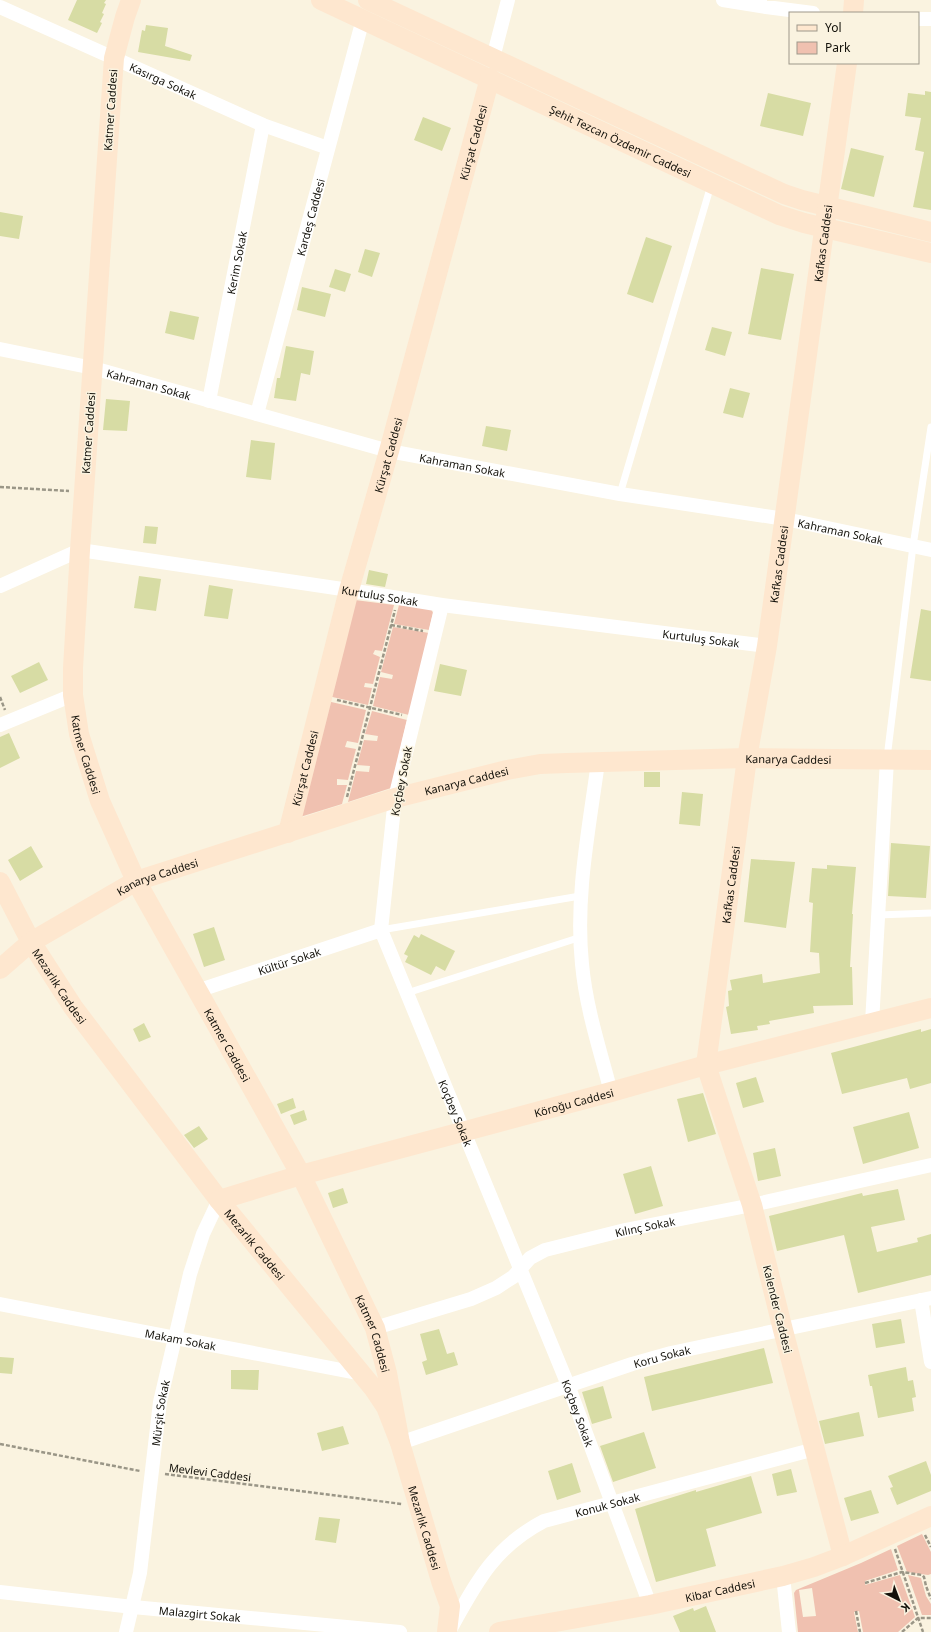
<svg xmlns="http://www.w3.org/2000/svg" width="931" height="1632" font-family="'Noto Sans',sans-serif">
<rect width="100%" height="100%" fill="#faf3e0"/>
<!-- green -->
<path fill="#f0c1b0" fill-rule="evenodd" d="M355,600L394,605L382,651L375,650L373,654L380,657L373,684L365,683L364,687L372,688L368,705L328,696Z
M399,605L431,609L433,613L429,630L394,624Z
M393,627L429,633L409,715L373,706L380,677L392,679L393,675L381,672Z
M327,701L366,710L358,743L347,741L345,747L356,749L348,780L337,779V785H347L342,804L300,817Z
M372,711L407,720L391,788L348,802L356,771L369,772L370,766L357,765L364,740L377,741L378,736L365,734Z
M922,1534L931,1552V1574L928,1575L907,1572L897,1546Z
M891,1549L898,1570L865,1581V1585L900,1575L915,1617L898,1632H863L859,1611L854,1612L858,1632H798L794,1593L796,1590L861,1563ZM812,1588L816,1616L803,1617L799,1590Z
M908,1575L921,1578L926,1596L931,1604V1615H922Z"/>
<!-- building -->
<path fill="#d7dca4" d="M77,0H106L104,3L106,4L102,13L104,14L100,22L102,23L97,33L68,20Z
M146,25L168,28L165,46L192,55L190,61L138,52L142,30L145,31Z
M925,91L931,92V210L913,207L924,152L915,150L921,118L905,116L908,93L925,95Z
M768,93L811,103L803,136L760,126Z
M423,117L451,128L442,151L414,140Z
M851,148L884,156L874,197L841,189Z
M0,212L23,216L19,239L0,236Z
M646,237L672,246L653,303L627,294Z
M365,249L380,253L372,277L358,272Z
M761,268L794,274L781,340L748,334Z
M335,269L351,274L345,292L329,287Z
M302,287L331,294L325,317L297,310Z
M170,311L199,317L194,340L165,333Z
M712,327L732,332L725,356L705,350Z
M286,346L314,351L310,375L301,373L296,401L274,398L277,378H280Z
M730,388L750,393L743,418L723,413Z
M106,399L130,401L127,431L103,430Z
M486,426L511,430L507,451L482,446Z
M251,440L275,443L271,480L246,477Z
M145,526L158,527L156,544L143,543Z
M369,570L388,574L385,587L366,584Z
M139,576L161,579L156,611L134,608Z
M209,585L233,589L228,619L204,616Z
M921,609L931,611V681L910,678Z
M39,662L48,680L20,693L11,676Z
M440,664L467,670L461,696L434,691Z
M9,733L20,758L0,768V737Z
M644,772H660V787H644Z
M682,792L703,794L700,826L679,824Z
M891,843L930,846L926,898L888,896Z
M31,846L43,867L20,881L8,860Z
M751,859L795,862L786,928L744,922Z
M827,865L856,867L852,914H853L850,967H852L853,1005L813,1006L814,1013L769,1021L770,1024L757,1026L758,1030L731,1034L726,1007L729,1006L728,991L732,990L730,980L762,974L763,983L820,973L819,953L810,952L813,903L809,902L812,868L827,869Z
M214,927L225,960L204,967L193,934Z
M421,934L455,951L445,971L436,966L431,975L405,962L408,956L404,954L414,935L419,938Z
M144,1023L151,1037L139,1042L133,1029Z
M921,1029V1032L931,1029V1083L910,1089L907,1078L842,1094L831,1053Z
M756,1077L764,1102L743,1108L736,1083Z
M703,1093L716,1134L688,1142L677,1099Z
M293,1098L296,1108L281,1114L277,1104Z
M304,1110L307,1120L294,1125L290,1115Z
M909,1112L919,1148L863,1164L853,1127Z
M199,1126L208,1139L194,1148L184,1135Z
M775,1148L781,1176L758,1181L753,1153Z
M651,1166L663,1206L635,1214L623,1174Z
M343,1188L348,1203L333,1208L328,1193Z
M898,1189L905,1220L871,1227L877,1252L918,1242L917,1238L931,1234V1275L858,1293L844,1235L777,1251L769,1216L862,1193L863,1196Z
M901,1319L905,1343L876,1348L872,1324Z
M439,1329L447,1354L454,1352L458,1365L426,1375L422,1362L427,1360L420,1334Z
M764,1348L773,1383L652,1411L644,1377Z
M0,1357L14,1358L12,1374L0,1373Z
M906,1367L908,1381L913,1380L916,1397L912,1398L914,1411L878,1418L872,1386H870L868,1375Z
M231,1370H259L258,1390L231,1389Z
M603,1386L612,1418L592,1424L582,1392Z
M859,1412L864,1436L825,1444L819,1421Z
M343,1426L349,1444L322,1451L317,1433Z
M644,1432L656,1468L613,1482L600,1446Z
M926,1461L931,1475V1491L897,1505L890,1488L893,1487L888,1476Z
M572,1463L581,1492L557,1500L548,1471Z
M791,1469L797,1492L777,1496L772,1474Z
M751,1476L762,1513L706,1529L716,1566L656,1582L635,1509L696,1490V1492Z
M871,1490L879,1513L851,1521L844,1498Z
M319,1517L340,1519L336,1543L315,1540Z
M706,1606L716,1632H680L673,1616L693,1608L694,1611Z"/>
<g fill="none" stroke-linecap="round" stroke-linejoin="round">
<!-- path -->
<path stroke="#9a9687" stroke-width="2.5" stroke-dasharray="4 2" stroke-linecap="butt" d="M0,487L69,491
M391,625L423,631
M0,697L5,710
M337,700L402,715
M347,797L395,610
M0,1444L140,1471
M165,1474L402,1504
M925,1535L931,1547
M895,1549L923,1632
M865,1583L902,1572L922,1575L924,1577L926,1586L931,1599
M856,1611L860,1632
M902,1632L918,1618H931"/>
<!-- lane -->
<path stroke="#fff" stroke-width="7" d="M620,494L711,185
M887,758L913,546L931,427
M878,915L931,913
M381,930L580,896
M407,993L581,937"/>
<!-- street -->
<g stroke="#fff" stroke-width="14">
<path d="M723,0L766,7L813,13"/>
<path id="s1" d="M0,7L263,125L328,148"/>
<path d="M918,19H931"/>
<path d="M493,58L508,0"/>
<path id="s2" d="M0,349L93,368L389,451L620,494L785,519L931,550"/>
<path id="s3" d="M209,401L263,125"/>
<path id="s4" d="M257,414L363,19"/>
<path id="s5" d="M0,586L80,550L349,590L442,605L767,646"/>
<path id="s6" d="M442,605L395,798L381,930L568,1385L650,1605"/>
<path d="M0,725L73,695"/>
<path d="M598,762C589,829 575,897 582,964C586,1008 600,1050 611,1092"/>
<path id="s7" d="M197,991L381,930"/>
<path d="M872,1023L887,760"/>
<path d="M921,1300L931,1362"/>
<path id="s8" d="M0,1304L362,1374"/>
<path id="s9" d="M375,1328L471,1299L496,1288L513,1277L530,1258L545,1250L625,1230L752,1205L931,1165"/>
<path id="s10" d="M400,1443L632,1364L671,1353L931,1298"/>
<path d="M783,1576L789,1632"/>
<path id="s11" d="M0,1592L133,1607L400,1632"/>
<path id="s12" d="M450,1630C476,1583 494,1547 544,1521L815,1449"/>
<path id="s13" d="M126,1632L140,1573L160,1402L190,1274L203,1234L219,1200"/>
</g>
<!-- secondary -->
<g stroke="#fee7cf" stroke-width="20">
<path id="s14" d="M131,0L125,17L114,58L80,550L73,668V695L79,734L100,801L136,881L301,1175L375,1328L387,1373L400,1443"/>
<path id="s15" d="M321,0L779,215L804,223L931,253"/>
<path d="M368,0L784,194L802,200L931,232"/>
<path d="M853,13L854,0"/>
<path id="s16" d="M288,833L349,590L389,451L490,78"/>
<path id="s17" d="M0,882L31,942L73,1007L219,1200L374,1389L386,1407L400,1443L441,1581L450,1606L447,1632"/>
<path id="s18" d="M0,969L31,942L136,881L395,798L507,770L540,764L567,763L747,758L931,760"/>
<path id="s19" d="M219,1200L301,1175L611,1092L706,1065L931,1008"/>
<path id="s20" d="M843,1556L783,1330L752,1205L706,1065L747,758L767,646L847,63"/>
<path id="s21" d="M499,1632L650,1605L783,1576L814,1567L843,1556L931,1516"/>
</g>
</g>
<g text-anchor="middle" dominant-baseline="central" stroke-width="3" stroke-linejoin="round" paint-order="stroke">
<!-- street labels -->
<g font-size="11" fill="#121009" stroke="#faf3e0">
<text stroke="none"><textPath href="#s1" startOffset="179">Kasırga Sokak</textPath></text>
<text transform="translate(110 110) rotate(-86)">Katmer Caddesi</text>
<text stroke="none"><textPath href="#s15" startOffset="331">Şehit Tezcan Özdemir Caddesi</textPath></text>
<text stroke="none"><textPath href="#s16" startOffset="715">Kürşat Caddesi</textPath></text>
<text stroke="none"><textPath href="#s4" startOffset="204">Kardeş Caddesi</textPath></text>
<text stroke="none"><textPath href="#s20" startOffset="1340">Kafkas Caddesi</textPath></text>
<text stroke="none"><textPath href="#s3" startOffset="141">Kerim Sokak</textPath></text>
<text stroke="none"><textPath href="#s2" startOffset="153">Kahraman Sokak</textPath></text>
<text transform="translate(88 433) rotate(-86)">Katmer Caddesi</text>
<text stroke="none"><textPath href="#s16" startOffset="391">Kürşat Caddesi</textPath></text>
<text stroke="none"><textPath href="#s2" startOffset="477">Kahraman Sokak</textPath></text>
<text stroke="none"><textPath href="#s2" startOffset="861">Kahraman Sokak</textPath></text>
<text stroke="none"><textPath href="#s20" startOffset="1016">Kafkas Caddesi</textPath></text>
<text stroke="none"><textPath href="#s5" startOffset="391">Kurtuluş Sokak</textPath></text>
<text stroke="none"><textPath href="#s5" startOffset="715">Kurtuluş Sokak</textPath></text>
<text stroke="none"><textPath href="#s14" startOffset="760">Katmer Caddesi</textPath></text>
<text stroke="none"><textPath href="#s18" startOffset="832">Kanarya Caddesi</textPath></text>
<text stroke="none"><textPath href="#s16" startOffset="67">Kürşat Caddesi</textPath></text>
<text stroke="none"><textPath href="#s18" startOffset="508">Kanarya Caddesi</textPath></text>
<text transform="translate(401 781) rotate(-79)">Koçbey Sokak</text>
<text stroke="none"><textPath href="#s18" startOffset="184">Kanarya Caddesi</textPath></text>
<text stroke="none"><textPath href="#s20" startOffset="692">Kafkas Caddesi</textPath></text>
<text stroke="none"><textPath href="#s7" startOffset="97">Kültür Sokak</textPath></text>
<text stroke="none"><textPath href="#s17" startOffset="120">Mezarlık Caddesi</textPath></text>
<text stroke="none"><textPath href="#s14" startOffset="1084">Katmer Caddesi</textPath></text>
<text stroke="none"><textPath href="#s19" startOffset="368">Köroğu Caddesi</textPath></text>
<text stroke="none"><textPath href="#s6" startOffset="529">Koçbey Sokak</textPath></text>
<text stroke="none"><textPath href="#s9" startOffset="293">Kılınç Sokak</textPath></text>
<text stroke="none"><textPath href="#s17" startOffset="444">Mezarlık Caddesi</textPath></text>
<text transform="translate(778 1309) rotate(76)">Kalender Caddesi</text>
<text stroke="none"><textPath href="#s14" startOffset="1408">Katmer Caddesi</textPath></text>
<text stroke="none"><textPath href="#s8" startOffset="184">Makam Sokak</textPath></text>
<text stroke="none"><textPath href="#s10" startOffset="276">Koru Sokak</textPath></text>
<text stroke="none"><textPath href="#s13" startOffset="222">Mürşit Sokak</textPath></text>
<text stroke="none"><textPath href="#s6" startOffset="853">Koçbey Sokak</textPath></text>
<text transform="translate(210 1472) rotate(7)">Mevlevi Caddesi</text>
<text stroke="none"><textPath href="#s12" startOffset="212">Konuk Sokak</textPath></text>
<text stroke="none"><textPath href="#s17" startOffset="780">Mezarlık Caddesi</textPath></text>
<text stroke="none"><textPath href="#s21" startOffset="225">Kibar Caddesi</textPath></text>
<text stroke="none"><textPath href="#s11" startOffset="201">Malazgirt Sokak</textPath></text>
</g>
</g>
<!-- legend -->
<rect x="789" y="12" width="130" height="52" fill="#faf3e0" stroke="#9d988a"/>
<rect x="797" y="25" width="20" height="6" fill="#fee7cf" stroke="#9d988a"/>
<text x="825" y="32" font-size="12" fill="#121009">Yol</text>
<rect x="797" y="42" width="20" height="12" fill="#f0c1b0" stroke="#9d988a"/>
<text x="825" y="52" font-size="12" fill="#121009">Park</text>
<!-- north arrow -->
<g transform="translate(899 1600) rotate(138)" stroke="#faf3e0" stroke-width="3" paint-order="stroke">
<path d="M0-3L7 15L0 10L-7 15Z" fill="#121009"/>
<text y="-6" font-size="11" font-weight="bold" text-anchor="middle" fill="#121009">K</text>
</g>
</svg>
